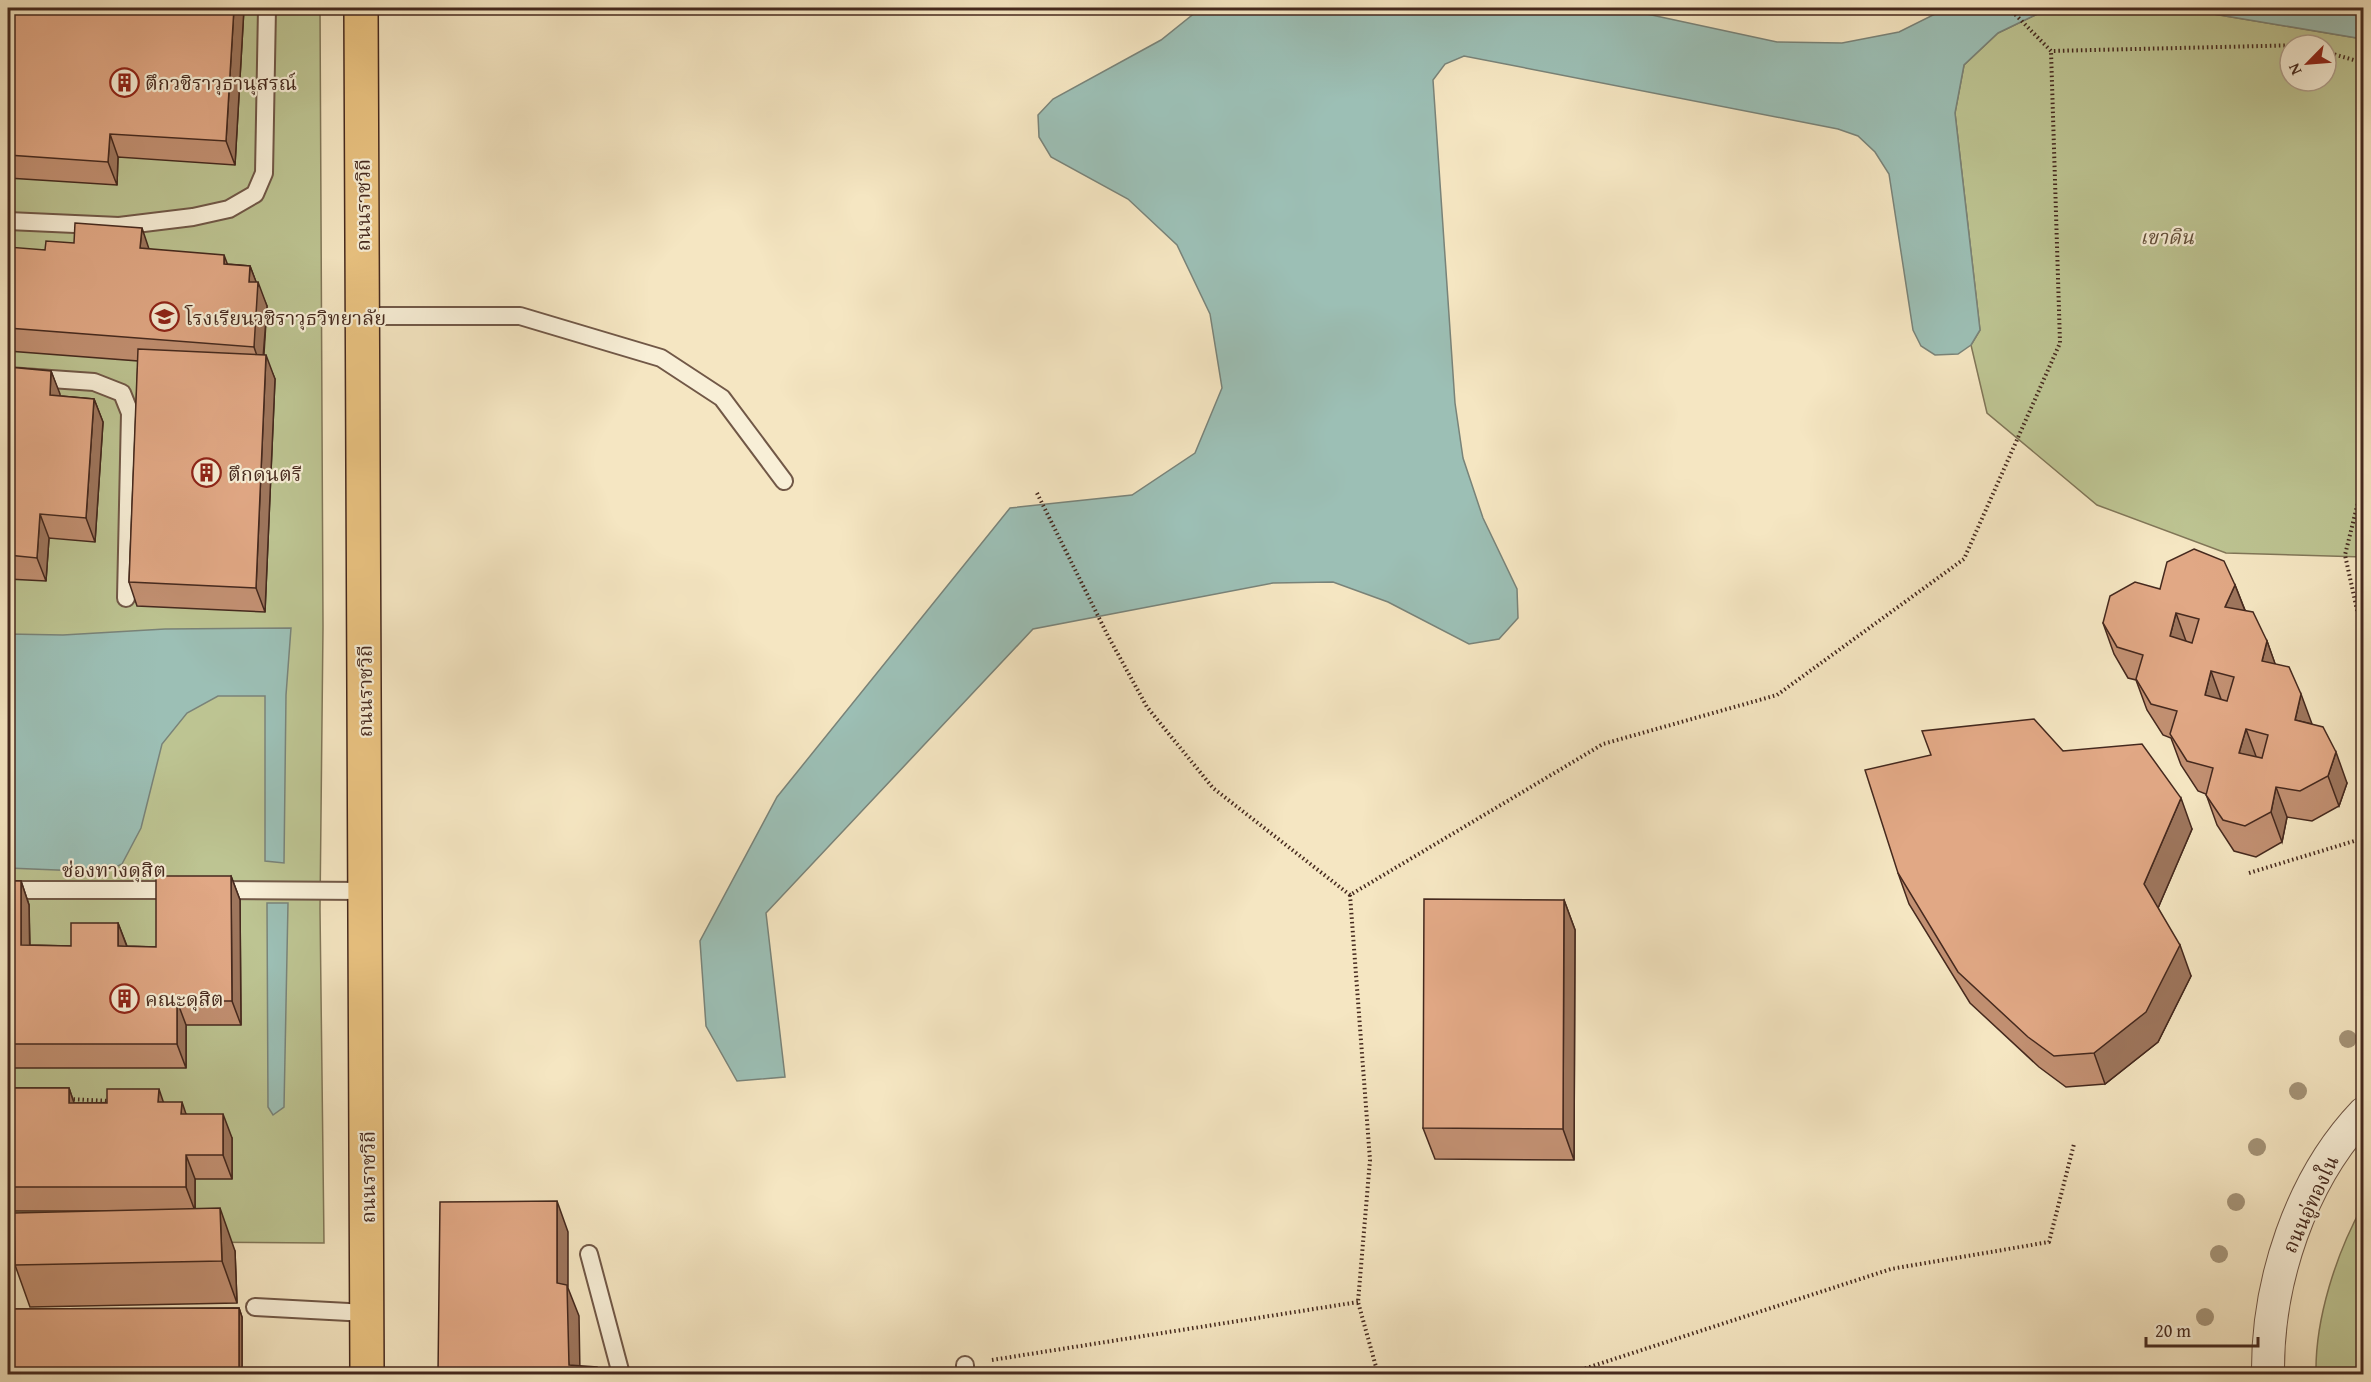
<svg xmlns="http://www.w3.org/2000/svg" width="2371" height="1382" font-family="'Gentium Book Plus','Noto Serif Thai',serif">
<rect width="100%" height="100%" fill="#f5e6c2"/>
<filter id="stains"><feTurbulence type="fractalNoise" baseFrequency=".00333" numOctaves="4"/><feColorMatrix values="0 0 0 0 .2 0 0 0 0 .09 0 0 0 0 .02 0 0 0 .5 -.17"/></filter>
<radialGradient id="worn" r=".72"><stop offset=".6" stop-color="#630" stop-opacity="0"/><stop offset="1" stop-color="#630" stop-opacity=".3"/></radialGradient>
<!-- green -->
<path fill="#bdc492" stroke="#817658" stroke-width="1.5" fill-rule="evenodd" d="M8,8H320L323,627L320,909L324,1243L8,1241Z
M2050,8H2177L2363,39V557L2226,553L2097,505L1987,413L1971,345L1980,330L1955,113L1964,65L1998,33ZM2290,45H2326V81H2290Z
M2363,1205V1374H2316C2315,1319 2336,1254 2363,1205Z"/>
<!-- water -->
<path fill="#9cbfb5" stroke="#798379" stroke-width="1.5" d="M1201,8H1619L1777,42L1842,43L1899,32L1947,8H2050L1998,33L1964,65L1955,113L1980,330L1971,345L1958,354L1935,355L1921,346L1913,330L1889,174L1875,152L1858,136L1838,129L1464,56L1445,64L1433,80L1455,403L1463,458L1483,518L1517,589L1518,618L1499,639L1469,644L1388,602L1333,582L1273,583L1033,629L766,913L785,1077L737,1081L706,1026L700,941L777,797L1010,508L1132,495L1195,453L1222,388L1210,314L1177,245L1128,199L1051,157L1039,137L1038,115L1053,99L1161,40Z
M2178,8H2363V39Z
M291,628L286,695L284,863L265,861V696H218L187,713L162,744L141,828L122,864L106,872L8,868V634L63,635L165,629Z
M267,903H288L284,1107L273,1115L268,1107Z"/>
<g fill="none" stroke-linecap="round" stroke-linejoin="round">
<defs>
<path id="lane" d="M8,221L119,226L193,217L229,209L255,194L264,173L267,8
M362,316H520L661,358L722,398L784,481
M8,376L94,382L122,393L130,413L126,598
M8,890H178
M213,890L365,891
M589,1254L621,1374
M255,1307L367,1313
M965,1365V1374"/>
<path id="street" d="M2268,1374C2267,1283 2300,1180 2364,1113"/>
<path id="primary" d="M361,8L367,1374"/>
</defs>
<!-- lane casing -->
<use href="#lane" stroke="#715847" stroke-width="20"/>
<!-- street casing -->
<use href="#street" stroke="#715847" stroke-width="34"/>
<!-- primary casing -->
<use href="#primary" stroke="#45291e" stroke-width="36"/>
<!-- path -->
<path stroke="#45291e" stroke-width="4" stroke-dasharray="1.5 3" stroke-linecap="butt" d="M2009,8L2051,51L2305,45
M2326,52L2364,63
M2364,478L2345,555L2364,642
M1037,493L1108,636L1147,707L1213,788L1350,895L1603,744L1777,695L1964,559L2060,343L2051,51
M2249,873L2364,838
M1350,895L1370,1160L1358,1302L1378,1374
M69,1099L110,1101
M992,1360L1358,1302
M1568,1374L1891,1269L2049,1242L2074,1144"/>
<!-- lane -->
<use href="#lane" stroke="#f8efd7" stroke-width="16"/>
<!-- street -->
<use href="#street" stroke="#f8efd7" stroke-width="32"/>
<!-- primary -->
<use href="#primary" stroke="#eac381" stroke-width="33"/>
</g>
<!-- trees -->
<g fill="#a59478">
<circle cx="2348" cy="1039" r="9"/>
<circle cx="2298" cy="1091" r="9"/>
<circle cx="2257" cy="1147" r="9"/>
<circle cx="2236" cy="1202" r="9"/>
<circle cx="2219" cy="1254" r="9"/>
<circle cx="2205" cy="1317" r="9"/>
</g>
<!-- wall -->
<path fill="#c29072" stroke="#45291e" stroke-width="1.5" d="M8,8H244L235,165L118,157L117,185L8,178Z
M149,249L228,264L250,266L256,282L267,306L264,354L275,379L265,612L137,606L129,582L138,361L8,351V254L45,250Z
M8,367L51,371L60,396L94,399L103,422L95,542L49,538L46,581L8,579Z
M2235,585L2245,610L2267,641L2275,664L2347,783L2339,806L2312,821L2287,817L2282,842L2256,857L2234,851L2217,825L2206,794L2198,791L2181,765L2171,738L2163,735L2147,710L2136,680L2128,678L2114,654L2103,623Z
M2063,751L2192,829L2158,908L2191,976L2158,1042L2105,1084L2066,1087L2039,1067L1970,1003L1909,904L1898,873Z
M231,876L240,900L241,1025H186V1068H8V881H21L29,905L30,945L71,946L118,923L127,946L156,947Z
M1564,900L1575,930L1574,1160L1435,1159L1423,1128Z
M8,1088H69L74,1103L163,1102L232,1138V1179H195V1209L235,1251L237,1303L30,1307L15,1265L107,1211H8Z
M239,1308L242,1317V1374H8V1309Z"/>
<!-- shaded-wall -->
<path fill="#9e765d" stroke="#45291e" stroke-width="1.5" d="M234,8H244L235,165L226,141Z
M110,134L118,157L117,185L108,162Z
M142,228L150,252L140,248Z
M224,255L233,279L224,264Z
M250,266L258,287V282L267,306L262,371L254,347L249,282Z
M266,355L275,379L265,612L256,588Z
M51,371L60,394L59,419L50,395Z
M94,399L103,422L95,542L86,518Z
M40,514L49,538L46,581L37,558Z
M2235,585L2247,616L2225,607Z
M2176,613L2187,644L2170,636Z
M2267,641L2278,672L2262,661Z
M2211,671L2222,702L2205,695Z
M2301,694L2312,724L2295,720Z
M2246,729L2257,759L2239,753Z
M2336,752L2347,783L2339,806L2328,776Z
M2276,787L2287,817L2282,842L2271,812Z
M2181,798L2192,829L2155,915L2144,884Z
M231,876L240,900L241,1025L232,1001Z
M21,881L29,905L30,969L21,945Z
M1564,900L1575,930L1574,1160L1563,1129Z
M118,923L127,947L118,946Z
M2180,945L2191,976L2158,1042L2105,1084L2094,1053Z
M177,1001L186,1025V1068L177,1044Z
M69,1088L77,1112L69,1103Z
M159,1089L167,1113L158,1102Z
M182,1102L190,1126L181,1114Z
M223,1114L232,1138V1179L223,1155Z
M186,1155L195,1179V1211L186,1187Z
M557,1201L568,1232V1288L579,1316L580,1374L569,1365L557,1283Z
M220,1208L235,1251L237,1303L222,1261Z
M239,1308L242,1317V1374H239Z"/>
<!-- building -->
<path fill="#e1a885" stroke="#45291e" stroke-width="1.5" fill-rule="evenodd" d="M8,8H234L226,141L110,134L108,162L8,155Z
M75,223L142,228L140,248L224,255V264L250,266L249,282H258L254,347L8,328V247L45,250L46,241L74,243Z
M138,349L266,355L256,588L129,582Z
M8,367L51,371L50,395L94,399L86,518L40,514L37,558L8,555Z
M2194,549L2224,561L2235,585L2225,607L2253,612L2267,641L2262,661L2289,667L2301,694L2295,720L2323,727L2336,752L2328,776L2300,791L2276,787L2271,812L2245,826L2223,820L2206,795L2213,768L2187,761L2170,734L2177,711L2151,704L2136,679L2143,655L2117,647L2103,623L2110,596L2135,582L2160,589L2167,562ZM2176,613L2199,619L2192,643L2170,636ZM2211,671L2234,677L2227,701L2205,695ZM2246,729L2268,735L2262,758L2239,753Z
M2034,719L2063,751L2142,744L2181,798L2144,884L2180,945L2146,1012L2094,1053L2054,1056L2028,1037L1958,972L1898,873L1865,770L1931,755L1922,731Z
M156,876H231L232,1001H177V1044H8V881H21V945L71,946V923H118V946L156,947Z
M1424,899L1564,900L1563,1129L1423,1128Z
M8,1088H69V1103H107V1089H159L158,1102H182L181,1114H223V1155H186V1187H8Z
M557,1201V1283L567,1285L569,1365L597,1367V1374H438L440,1202Z
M220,1208L222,1261L15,1265L14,1213Z
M239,1308V1374H167L162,1371H8V1309Z"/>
<!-- icons -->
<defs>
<symbol id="building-ring" viewBox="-11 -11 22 22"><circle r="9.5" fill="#f8efd7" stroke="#8f2418" stroke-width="1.5"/><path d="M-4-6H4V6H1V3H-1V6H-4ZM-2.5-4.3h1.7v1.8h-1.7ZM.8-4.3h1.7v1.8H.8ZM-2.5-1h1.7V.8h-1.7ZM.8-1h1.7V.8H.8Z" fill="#8f2418"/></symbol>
<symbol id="school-ring" viewBox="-11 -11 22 22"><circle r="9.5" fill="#f8efd7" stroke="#8f2418" stroke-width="1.5"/><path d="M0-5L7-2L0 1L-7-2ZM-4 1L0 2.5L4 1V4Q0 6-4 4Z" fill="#8f2418"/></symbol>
</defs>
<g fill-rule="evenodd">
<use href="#building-ring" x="108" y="66" width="33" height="33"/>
<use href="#school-ring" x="148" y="300" width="33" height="33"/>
<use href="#building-ring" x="190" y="456" width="33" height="33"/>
<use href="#building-ring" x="108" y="982" width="33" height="33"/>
</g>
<g text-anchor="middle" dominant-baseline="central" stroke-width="4.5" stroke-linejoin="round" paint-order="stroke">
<!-- poi labels -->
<g font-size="20" fill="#45291e" stroke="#f8efd7" text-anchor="start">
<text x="145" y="82">ตึกวชิราวุธานุสรณ์</text>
<text x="185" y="317">โรงเรียนวชิราวุธวิทยาลัย</text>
<text x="228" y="473">ตึกดนตรี</text>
<text x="145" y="998">คณะดุสิต</text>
</g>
<!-- street labels -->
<g font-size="20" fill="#45291e" stroke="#f8efd7">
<text transform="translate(362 205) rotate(-90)">ถนนราชวิถี</text>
<text transform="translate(364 691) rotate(-90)">ถนนราชวิถี</text>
<text x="114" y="869">ช่องทางดุสิต</text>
<text transform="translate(367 1177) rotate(-90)">ถนนราชวิถี</text>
<text transform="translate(2310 1204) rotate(-65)">ถนนอู่ทองใน</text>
</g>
<!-- park labels -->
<g font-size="20" font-style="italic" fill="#63503b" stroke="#f8efd7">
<text x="2167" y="236">เขาดิน</text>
</g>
</g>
<!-- margin -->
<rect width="2371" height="1382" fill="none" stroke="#f5e6c2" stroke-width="30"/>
<rect x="9" y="9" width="2353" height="1364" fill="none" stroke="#45291e" stroke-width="3"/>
<rect x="15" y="15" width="2341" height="1352" fill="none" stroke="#45291e" stroke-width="1.5"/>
<!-- north arrow -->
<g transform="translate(2308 63) rotate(245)"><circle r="28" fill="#f8efd7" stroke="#b0a08d" stroke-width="1.5"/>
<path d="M0-4.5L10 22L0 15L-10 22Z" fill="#8f2418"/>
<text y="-9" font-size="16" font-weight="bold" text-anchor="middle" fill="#45291e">N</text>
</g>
<!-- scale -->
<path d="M2146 1337v9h112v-9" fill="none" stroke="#45291e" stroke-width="3"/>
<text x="2155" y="1337" font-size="18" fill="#45291e" stroke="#f8efd7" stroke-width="4.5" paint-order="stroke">20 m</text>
<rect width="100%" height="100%" filter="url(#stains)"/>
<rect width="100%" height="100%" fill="url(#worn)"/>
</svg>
